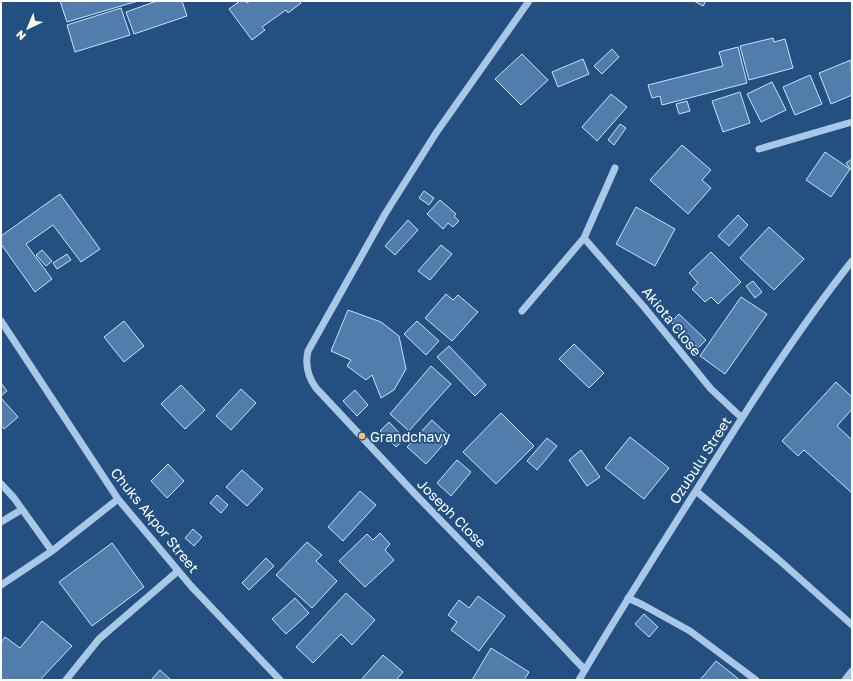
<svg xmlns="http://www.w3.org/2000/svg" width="853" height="681" font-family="'Golos Text',sans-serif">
<rect width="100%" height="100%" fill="#235081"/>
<!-- building -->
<path fill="#507dac" stroke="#cde1f5" d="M60,1H138L67,22Z
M157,1H182L187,16L134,34L126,12Z
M240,1H246L247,3L250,1H299L301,3L288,13L286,10L262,27L265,30L252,40L229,9Z
M694,1H706L703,6Z
M121,8L130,35L75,52L67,25Z
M773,38L774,42L785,39L793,68L749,80L740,46Z
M738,47L747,83L662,105L660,96L652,98L648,85L723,66L719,52Z
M612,49L619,57L602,74L594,66Z
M522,54L548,80L521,105L495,79Z
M583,59L589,74L558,87L552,72Z
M851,60L852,95L831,104L819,73Z
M810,75L822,104L795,115L783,87Z
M772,82L786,110L761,122L747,94Z
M740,92L750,123L723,132L712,101Z
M611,94L627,107L597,141L582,127Z
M687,101L690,111L679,114L676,104Z
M620,124L626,128L614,145L608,140Z
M682,145L711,170L702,180L711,188L688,214L650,180Z
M825,152L850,169L831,197L806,180Z
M852,159V171L846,163Z
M424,191L434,198L429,205L419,198Z
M60,194L100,249L81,262L53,225L26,244L52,279L35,292L1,244V236Z
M440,200L456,214L454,216L459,221L453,227L448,223L443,229L427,214Z
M636,207L675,229L655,266L616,244Z
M738,215L748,225L729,246L718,236Z
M408,220L418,230L395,255L385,246Z
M769,227L804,259L774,290L740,258Z
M441,245L452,254L430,280L418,271Z
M42,250L52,261L46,266L36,255Z
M711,252L741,282L718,304L711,297L705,302L692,289L698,283L689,273Z
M67,254L71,260L57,269L53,263Z
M753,281L762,292L755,298L746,286Z
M446,294L453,300L458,295L478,312L452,341L425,318Z
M741,297L767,314L725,374L700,356Z
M348,310L381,322L399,336L406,369L394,390L381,398L372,375L366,380L347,366L351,360L331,351Z
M679,314L706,340L698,348L671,322Z
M124,321L144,346L124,362L104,337Z
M417,321L439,341L426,355L404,334Z
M574,344L604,373L589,388L559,359Z
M449,346L486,385L475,396L437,357Z
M431,366L451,384L409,431L390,414Z
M836,382L852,397V409L837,426L852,440V493L804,450L798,456L782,441Z
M1,383L7,391L1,396Z
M181,385L205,410L185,429L161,404Z
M241,389L256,403L231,430L216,416Z
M355,390L368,405L357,416L343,401Z
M2,399L18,417L4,429L1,425V401Z
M501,413L534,446L496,484L463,452Z
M432,420L450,437L426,464L407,447Z
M389,422L405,439L396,447L380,431Z
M630,437L669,468L644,499L605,468Z
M547,438L557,446L537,470L527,461Z
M581,450L600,477L587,486L569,460Z
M457,460L471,472L451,496L437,483Z
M168,464L184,481L167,498L151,481Z
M242,470L263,489L247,506L226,487Z
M360,491L376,505L343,541L328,527Z
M217,495L228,505L221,513L210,503Z
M193,529L202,537L194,546L185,538Z
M380,533L390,544L385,550L394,560L365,587L339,561L367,534L373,540Z
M307,542L322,555L316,561L337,581L312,608L276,575Z
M112,543L144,587L92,626L59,582Z
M266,558L274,566L249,590L242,583Z
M346,593L375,620L352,645L341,634L313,663L296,647Z
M478,596L505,616L479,651L451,630L457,622L448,615L459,600L469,608Z
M295,598L309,613L286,634L272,619Z
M644,614L658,627L649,637L635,624Z
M42,621L72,646L40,680H1V642L5,637L20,648Z
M491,648L529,672L524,680H472Z
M383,655L403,672L397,679L398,680H361Z
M716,661L740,680H700Z
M160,670L171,680H151Z"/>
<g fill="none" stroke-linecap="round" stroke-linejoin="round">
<!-- minor -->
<path stroke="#a9c8e7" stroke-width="7" d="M529,1L436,133L385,214L308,351C305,364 308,377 316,388L416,495L552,635L585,670
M759,149L852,122
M584,238L644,307L711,389L742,418
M522,311L584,238L615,168
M1,321L118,499L191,586L280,680
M1,484L14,498L52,551
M696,491L779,560L852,625
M1,522L21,510
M1,585L52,551L118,499
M628,598L643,605L690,631L756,680
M66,680L99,639L178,571
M579,680C617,615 657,552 697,489C746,411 795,333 852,261
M845,680L852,671"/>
</g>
<!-- markers -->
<circle fill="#f2c56c" stroke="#235081" stroke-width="1.5" cx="362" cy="436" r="4"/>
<g text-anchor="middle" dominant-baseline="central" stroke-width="3.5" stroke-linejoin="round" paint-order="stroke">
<!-- street labels -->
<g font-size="14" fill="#fff" stroke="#235081">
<text transform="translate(672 321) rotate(51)">Akiota Close</text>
<text transform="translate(700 460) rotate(-57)">Ozubulu Street</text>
<text transform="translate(452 513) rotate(45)">Joseph Close</text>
<text transform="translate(155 520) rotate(51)">Chuks Akpor Street</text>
</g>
<!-- poi labels -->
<g font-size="14" fill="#fff" stroke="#235081" text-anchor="start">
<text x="370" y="436">Grandchavy</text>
</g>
</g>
<!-- border -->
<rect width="853" height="681" fill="none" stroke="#ffffff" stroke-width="4"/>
<!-- north arrow -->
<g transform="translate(28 28) rotate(224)" stroke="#235081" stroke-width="3" paint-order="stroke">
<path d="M0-3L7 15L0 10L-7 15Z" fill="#ffffff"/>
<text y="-6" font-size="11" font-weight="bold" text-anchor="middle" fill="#ffffff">N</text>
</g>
</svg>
